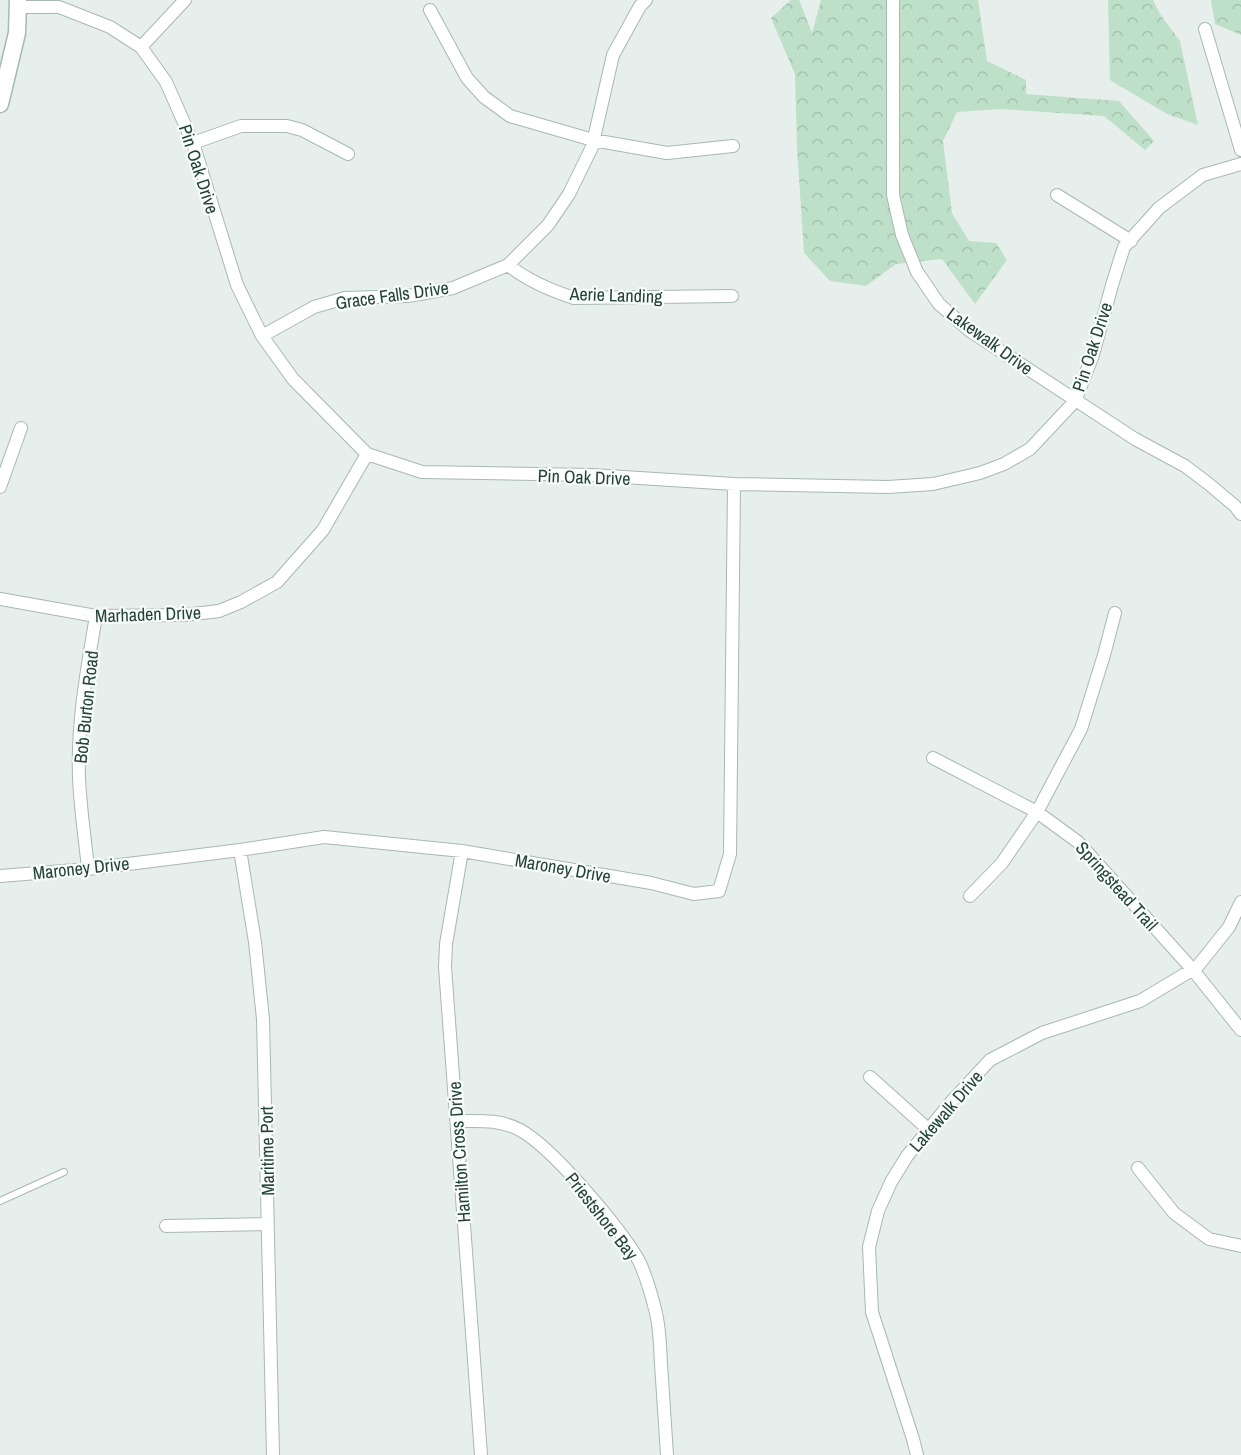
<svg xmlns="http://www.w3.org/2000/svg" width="1241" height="1455" font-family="'Archivo Narrow',sans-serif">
<defs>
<pattern id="forest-crowns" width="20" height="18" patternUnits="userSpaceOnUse" patternTransform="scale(1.5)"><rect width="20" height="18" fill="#bfe0c8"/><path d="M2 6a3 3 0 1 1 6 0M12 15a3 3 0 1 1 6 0" fill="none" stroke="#a4c1ad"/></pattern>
</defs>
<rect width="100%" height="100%" fill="#e6efeb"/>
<!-- forest -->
<path fill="url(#forest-crowns)" d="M791,0H799L812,33L821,0H978L987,61L1026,80V94L1119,101L1154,141L1145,150L1104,116L1001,109L957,112L943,141L952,213L969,241L996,243L1007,260L975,304L942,259L896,264L866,286L830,281L804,253L797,149L795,74L771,18Z
M1108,0H1153L1160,14L1180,41L1198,125L1167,114L1110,80Z
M1211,0H1241V35L1215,24Z"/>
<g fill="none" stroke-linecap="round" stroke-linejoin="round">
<defs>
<path id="lane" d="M0,1201L64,1172"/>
<path id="street" d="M893,0V195L902,235L917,272L939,304L970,331L1135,439L1185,466L1210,485L1235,506L1241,514
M17,7H59L110,27L141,47L166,82L193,143L237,285L262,336L293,379L367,454L422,472L592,475L734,484L888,487L933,484L980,473L1004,464L1030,449L1075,401L1093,355L1112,285L1124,247L1159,208L1203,175L1241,164
M430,10L467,78L484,97L510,116L593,140L667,153L733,146
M1205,29L1241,150
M141,47L185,0
M193,143L241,126H287L302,130L348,154
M1057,195L1131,241
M508,265C528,281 549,290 574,298L732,296
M262,336L314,307L345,298L408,296L453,288L508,265L548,225L569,194L592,147L613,55L640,6L646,0
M0,487L21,428
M0,599L96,616L185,615L219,611L241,602L277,582L323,530L367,454
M933,758L1037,812L1078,842L1193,970L1241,1030
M240,850L255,942L263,1019L273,1455
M462,851L446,944L445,967L481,1455
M88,869C85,838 80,807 79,777C77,722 87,670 96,616
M0,876L88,869L240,850L324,837L462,851L651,883L694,894L719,891L730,854L734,484
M970,896L1002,863L1037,812L1081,729L1104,655L1115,613
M870,1077L929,1130
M457,1121C478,1121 500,1119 520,1130C552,1147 621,1229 639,1261C646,1276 651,1293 655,1309C660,1327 660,1346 661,1364C663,1394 665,1425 667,1455
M1138,1168L1174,1213L1209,1239L1241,1246
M166,1226L267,1224
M917,1455L913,1439L872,1312L869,1247L878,1211L891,1182L907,1156L952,1101L990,1060L1042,1033L1140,1001L1197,967L1229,927L1241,902"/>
<path id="secondary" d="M0,104L17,33L18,0"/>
</defs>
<!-- lane casing -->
<use href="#lane" stroke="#a8b8b2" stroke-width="8"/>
<!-- street casing -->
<use href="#street" stroke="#a8b8b2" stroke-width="14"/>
<!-- secondary casing -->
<use href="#secondary" stroke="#a4bbb3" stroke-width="19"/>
<!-- lane -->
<use href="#lane" stroke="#fff" stroke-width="6"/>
<!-- street -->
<use href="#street" stroke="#fff" stroke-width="12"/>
<!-- secondary -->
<use href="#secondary" stroke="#fff" stroke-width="16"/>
</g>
<g text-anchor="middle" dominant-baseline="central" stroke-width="4.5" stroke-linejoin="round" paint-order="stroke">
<!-- street labels -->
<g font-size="18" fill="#24423a" stroke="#f7fbf9">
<text transform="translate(199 169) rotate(72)">Pin Oak Drive</text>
<text transform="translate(392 295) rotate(-8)">Grace Falls Drive</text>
<text transform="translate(616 295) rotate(2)">Aerie Landing</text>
<text transform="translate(990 341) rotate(36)">Lakewalk Drive</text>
<text transform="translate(1092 347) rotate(-72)">Pin Oak Drive</text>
<text transform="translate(584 477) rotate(2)">Pin Oak Drive</text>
<text transform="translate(148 614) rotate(-2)">Marhaden Drive</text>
<text transform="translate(86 707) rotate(-84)">Bob Burton Road</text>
<text transform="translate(81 868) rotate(-6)">Maroney Drive</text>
<text transform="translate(563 868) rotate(10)">Maroney Drive</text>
<text transform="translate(1117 886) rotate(48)">Springstead Trail</text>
<text transform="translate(946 1111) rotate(-49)">Lakewalk Drive</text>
<text transform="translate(267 1151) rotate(-91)">Maritime Port</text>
<text transform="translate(459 1152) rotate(-94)">Hamilton Cross Drive</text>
<text transform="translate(602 1216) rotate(52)">Priestshore Bay</text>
</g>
</g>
</svg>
